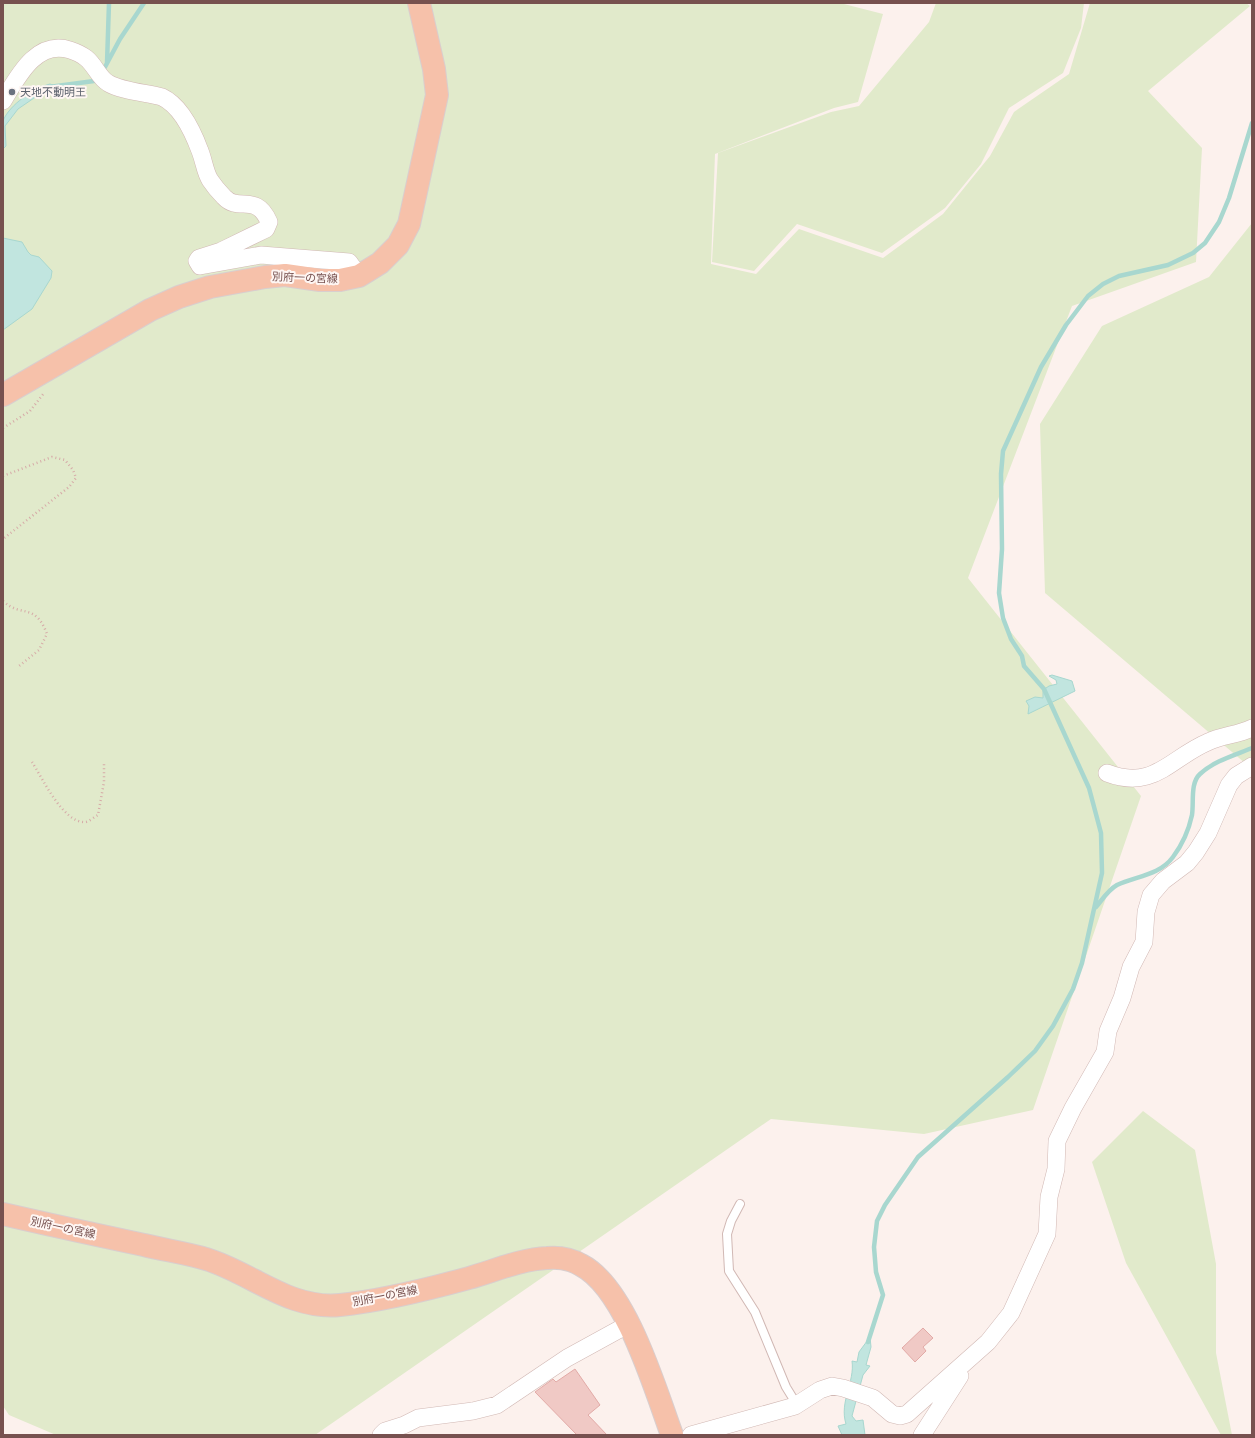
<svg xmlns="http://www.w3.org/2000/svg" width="1255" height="1438" font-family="'Source Sans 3','Noto Sans JP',sans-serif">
<rect width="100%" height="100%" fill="#fcf1ed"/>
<!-- green -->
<path fill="#e1eacb" d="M3,3H840L883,14L858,102L834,108L715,154L711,264L756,274L799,229L883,258L943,214L990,156L1014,112L1069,74L1090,3H1246L1250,6L1148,91L1202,148L1196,262L1072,306L968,578L1141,796L1033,1110L924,1134L771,1119L315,1435H56L9,1415L3,1406Z
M936,3H1084L1081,28L1063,73L1009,108L981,164L945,208L882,253L797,224L754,271L712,262L718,153L831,112L859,106L929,22Z
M1252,223V769L1045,593L1040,424L1102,326L1209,277Z
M1143,1111L1195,1150L1216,1264V1353L1232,1435H1221L1126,1263L1092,1162Z"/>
<!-- water -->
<path fill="#c1e5df" stroke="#a8d7cf" d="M50,84L53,85L18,109L5,126L6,146L3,149C3,141 0,128 3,121C9,105 34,88 50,84Z
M3,238L22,242L28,252L31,255L39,257L52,271L51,278L32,309L3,330Z
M1052,675L1072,681L1075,691L1028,714L1029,706L1026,701L1035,697L1043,698V690L1049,686L1057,684L1056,680L1049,676Z
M870,1337L871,1347L866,1365L870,1366L863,1375L852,1416L856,1421L863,1420L865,1435H842L838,1426L846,1424C839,1402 855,1382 852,1361L857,1362L859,1352Z"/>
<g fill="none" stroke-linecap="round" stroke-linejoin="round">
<!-- stream -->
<path stroke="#a8d7cf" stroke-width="4.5" d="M107,63L109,3
M105,67L120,39L144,3
M49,87L94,81
M1096,907C1102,900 1108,890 1117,885C1135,876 1159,876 1173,857C1182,845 1189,829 1192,815C1194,802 1190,783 1200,774C1214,761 1235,755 1252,748
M868,1342L883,1295L876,1272L874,1247L877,1221L885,1205L918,1157L1008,1077L1035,1051L1053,1026L1073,989L1082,963L1102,873L1101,833L1089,788L1044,689L1024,666L1022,656L1011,639L1003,618L999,593L1002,549L1001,474L1003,451L1041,367L1066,325L1088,296L1103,284L1119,276L1168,265L1193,253L1205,243L1219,222L1229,198L1252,123"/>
</g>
<!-- building -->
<path fill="#f0c9c5" stroke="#e2aaa7" d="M923,1328L933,1338L923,1347L926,1351L915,1362L902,1348Z
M575,1369L600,1405L588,1415L607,1435H577L535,1392L553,1379L556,1382Z"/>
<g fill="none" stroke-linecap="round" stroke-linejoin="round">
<defs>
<path id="service" d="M740,1204L731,1221L727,1234L729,1271L755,1312L786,1387L794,1400L795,1406"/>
<path id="minor" d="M3,101C17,78 36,39 70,50C76,52 81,54 86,58C95,65 99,78 108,83C121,91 147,93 162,97C181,106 193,132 200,151C204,161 205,172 210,180C214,186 219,192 224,197C239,213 256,192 269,222L266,229L221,251L199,258L197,261L200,266L261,255L349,262L359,276
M1107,773C1154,791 1170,758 1208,742C1222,735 1238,735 1252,728
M381,1435L385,1431L404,1425L418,1418L473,1411L497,1405L567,1358L629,1324
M691,1435L795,1406L820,1390L832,1386L843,1388L873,1398L892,1414L900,1416L907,1414L988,1342L1011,1313L1047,1234L1049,1197L1056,1169L1057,1141L1073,1108L1105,1052L1108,1031L1122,998L1131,967L1144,942L1146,912L1151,895L1163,881L1187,863L1196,852L1208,833L1229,785L1236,776L1252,766
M922,1435L960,1376"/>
<path id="primary" d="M3,395L150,310L179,297L210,287L265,277L285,275L320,280H340L359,276L380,263L398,245L409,224L437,95L434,69L419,3
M3,1214C50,1225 97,1235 144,1245C164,1250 186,1253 206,1259C252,1273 289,1310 340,1305C382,1301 429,1289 469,1278C494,1271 521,1259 547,1258C559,1257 571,1259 581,1265C626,1288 655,1389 672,1435"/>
</defs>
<!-- service casing -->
<use href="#service" stroke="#d1b8b4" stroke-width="10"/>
<!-- minor casing -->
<use href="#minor" stroke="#d1b8b4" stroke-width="18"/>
<!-- primary casing -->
<use href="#primary" stroke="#d9cece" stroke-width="24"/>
<!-- path -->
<path stroke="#d6aba8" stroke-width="2.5" stroke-dasharray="1 3" stroke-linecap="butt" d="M3,428L30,411L44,393
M3,476L52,457L65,460L73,470L76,478L69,487L3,539
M3,601C21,618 35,602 47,634L39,650L19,666
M32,762C43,779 63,823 85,822C89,822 94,817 98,815L104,782V764"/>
<!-- service -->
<use href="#service" stroke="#fff" stroke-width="8"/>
<!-- minor -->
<use href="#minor" stroke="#fff" stroke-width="17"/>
<!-- primary -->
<use href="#primary" stroke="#f6c1aa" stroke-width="22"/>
</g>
<!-- markers -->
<circle fill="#6b7280" stroke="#fef6f3" stroke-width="1.5" cx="12" cy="92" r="4"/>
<g text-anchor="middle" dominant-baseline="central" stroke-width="4" stroke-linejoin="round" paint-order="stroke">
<!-- worship labels -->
<g font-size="11" fill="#5b616d" stroke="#fef6f3" text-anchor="start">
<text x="20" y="92">天地不動明王</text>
</g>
<!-- street labels -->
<g font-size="11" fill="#77514f" stroke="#fef6f3">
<text transform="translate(305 278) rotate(2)">別府一の宮線</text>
<text transform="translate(63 1228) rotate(12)">別府一の宮線</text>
<text transform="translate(385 1296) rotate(-11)">別府一の宮線</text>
</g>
</g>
<!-- border -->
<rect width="1255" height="1438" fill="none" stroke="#77514f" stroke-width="8"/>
</svg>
